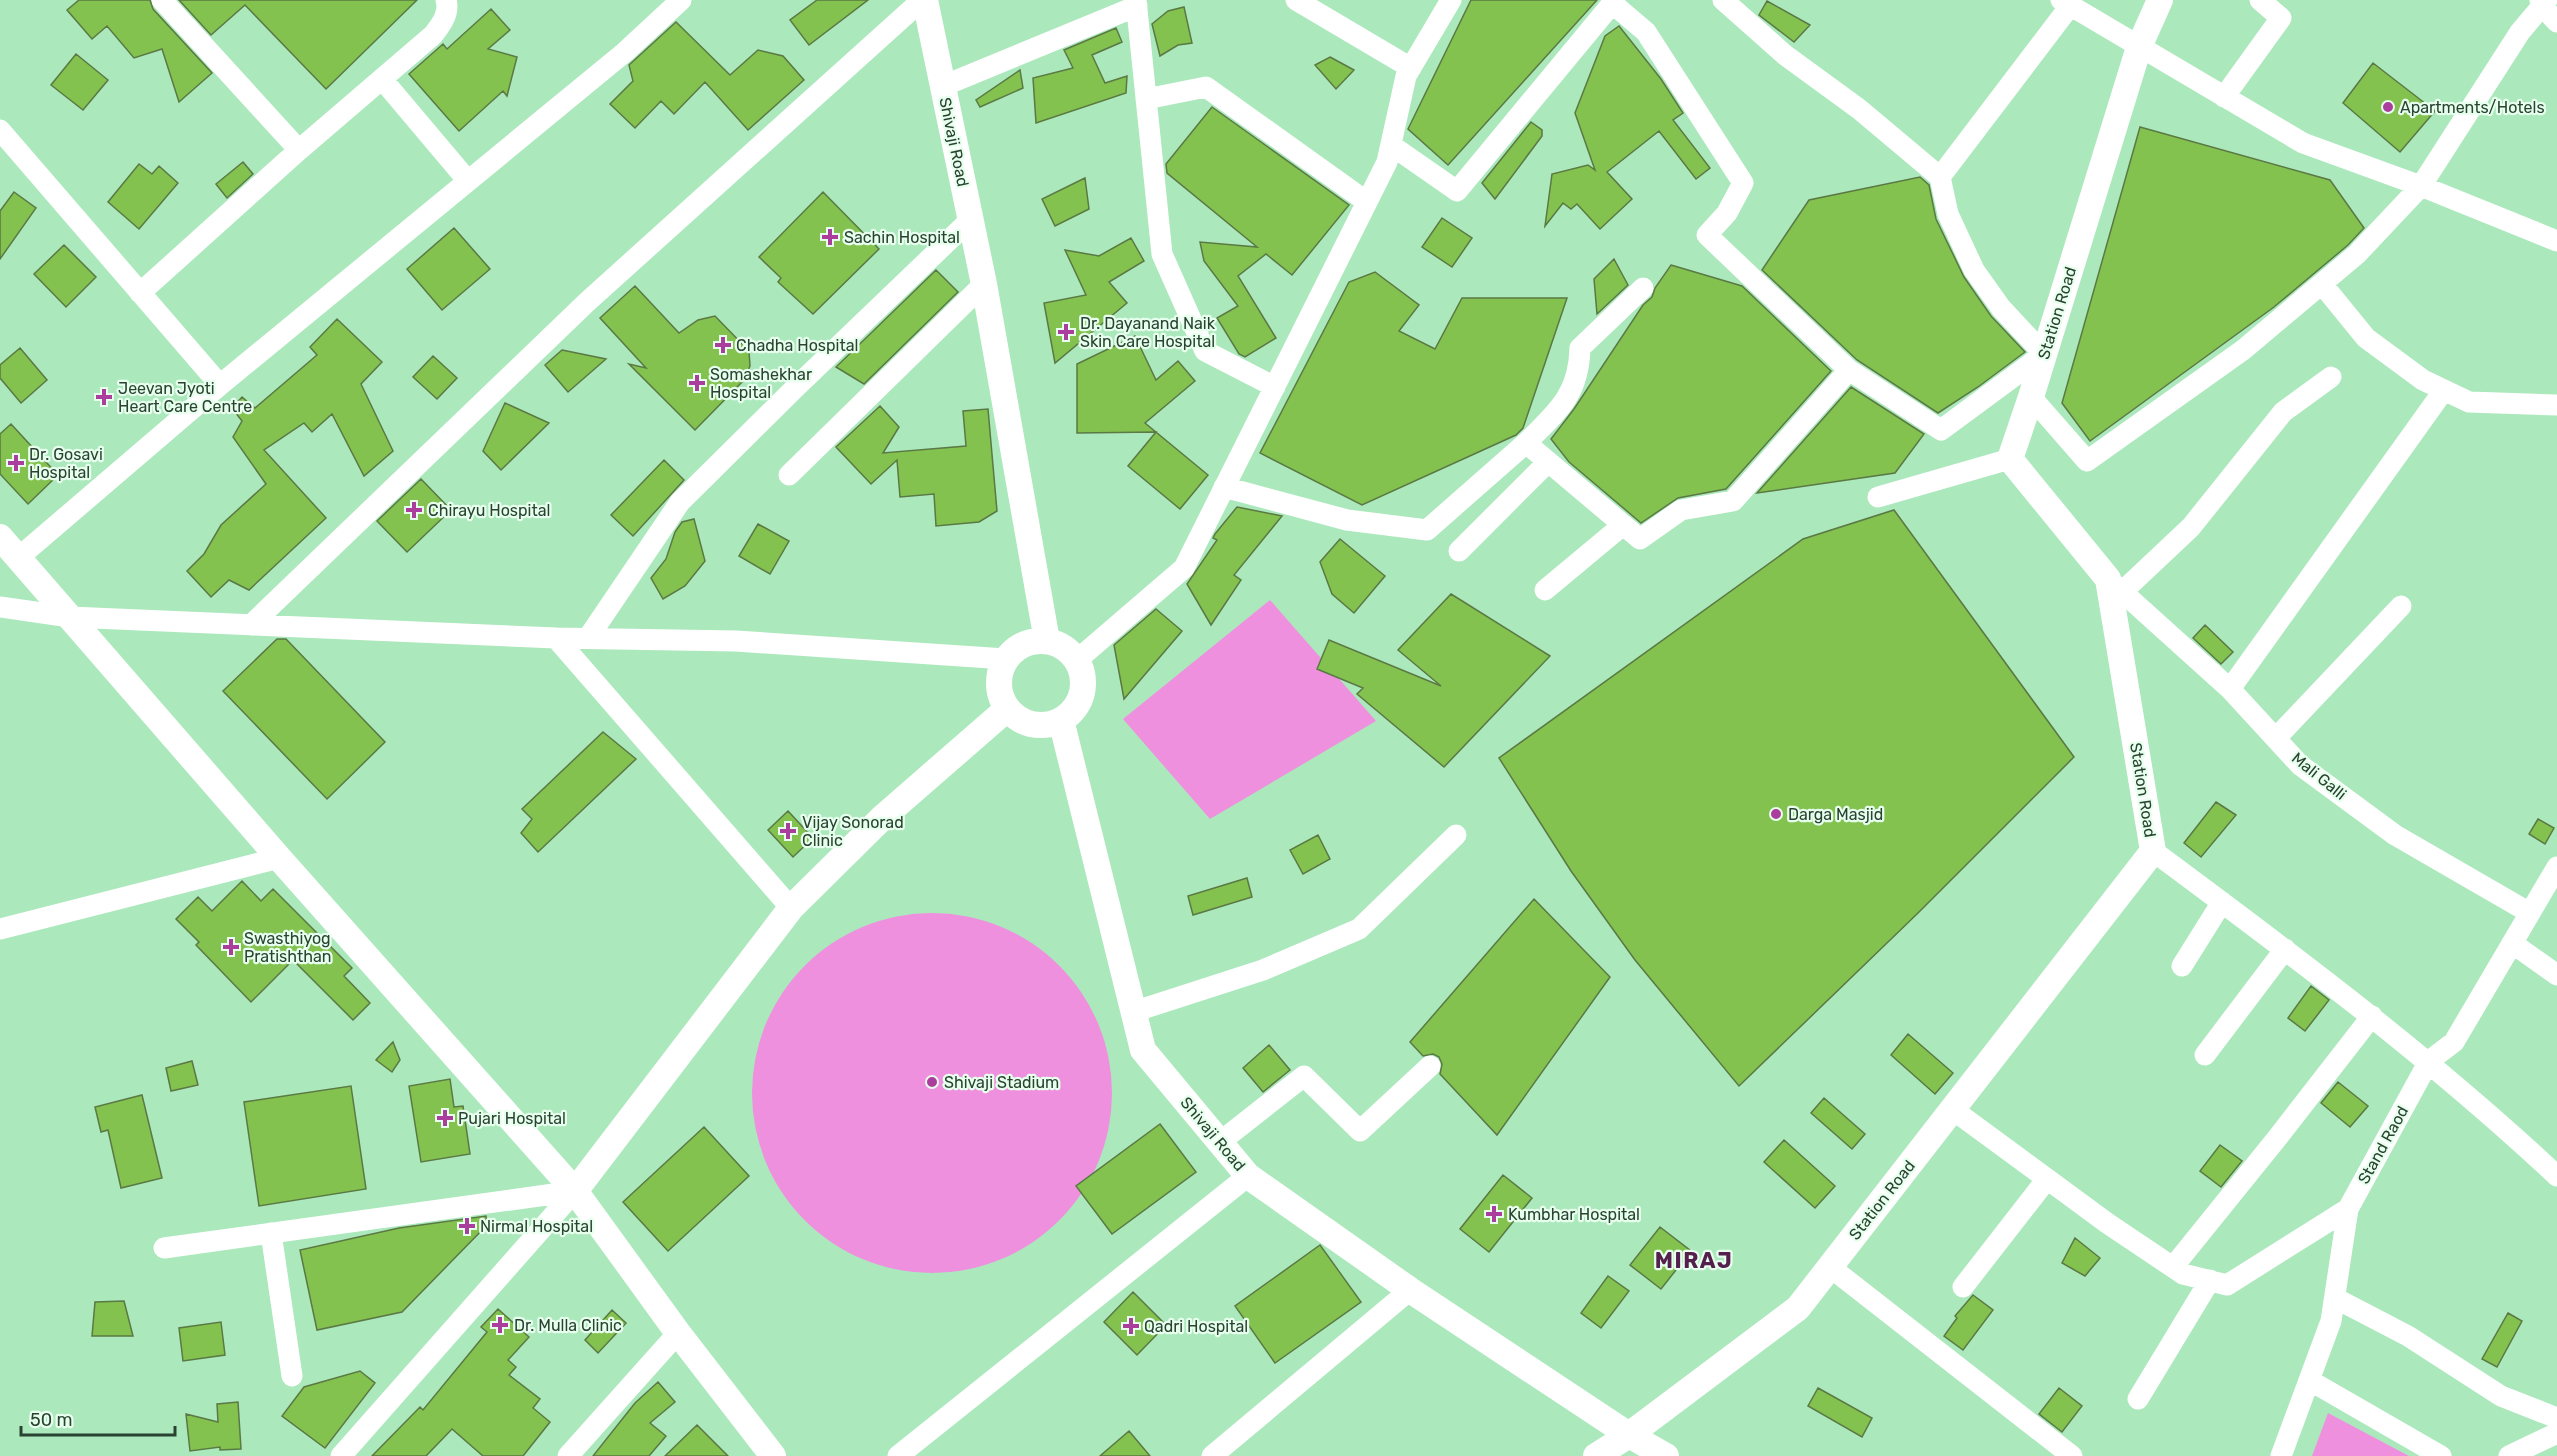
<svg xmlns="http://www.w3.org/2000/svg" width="2557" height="1456" font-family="Rubik,sans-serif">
<rect width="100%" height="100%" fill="#abe8bc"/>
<!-- green -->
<path fill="#ef90df" d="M1270,600L1376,721L1210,819L1123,719Z
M752 1093a180 180 0 1 1 360 0a180 180 0 1 1-360 0Z
M2328,1413L2409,1456H2312Z"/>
<!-- building -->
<path fill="#83c24f" stroke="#5a7944" stroke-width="1.5" d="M79,0H150L153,9L212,73L179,102L162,49L134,58L107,26L92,39L67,10Z
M179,0H417L326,89L245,5L211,35Z
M817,0H868L809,45L790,20Z
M1471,0H1597L1448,165L1408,129Z
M1767,1L1810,25L1794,42L1759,15Z
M1184,7L1192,43L1178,45L1160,56L1152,24L1168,11Z
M491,9L510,30L488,49L517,57L507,96L503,91L459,131L409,74L443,44L447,49Z
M676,22L730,75L758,50L783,56L804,80L748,130L705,82L674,114L661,101L635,128L610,104L633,81L629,65Z
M1619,26L1661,79L1683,113L1673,120L1710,168L1696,179L1659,131L1607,172L1632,199L1600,229L1577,204L1571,209L1563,203L1545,226L1552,174L1588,165L1595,170L1575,113L1605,36Z
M1116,28L1122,42L1092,55L1105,83L1127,76L1126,93L1036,123L1033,78L1073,68L1064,50Z
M76,54L108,80L83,110L51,85Z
M1330,57L1354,70L1336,89L1315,65Z
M2373,63L2435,111L2400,152L2343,103Z
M1020,70L1023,88L980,107L976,100Z
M1212,107L1349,205L1292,275L1266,254L1238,276L1276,338L1245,357L1239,354L1217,318L1238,306L1204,261L1200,242L1257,247L1167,173L1166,164Z
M1531,122L1542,130V136L1495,199L1482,183Z
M2140,127L2330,180L2364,228L2348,245L2274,307L2090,441L2062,403Z
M243,162L253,174L227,198L216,184Z
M139,164L152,174L159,166L178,183L139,229L108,202Z
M1920,177L1929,185L1936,219L1964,277L1991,316L2025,352L1978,387L1938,413L1857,360L1762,270L1809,200Z
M1085,178L1089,209L1055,226L1042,199Z
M14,192L36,208L0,259V211Z
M823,192L879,249L813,314L778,282L781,278L759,257Z
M1442,218L1472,238L1452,267L1422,247Z
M454,228L490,269L442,310L407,269Z
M1131,238L1144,261L1109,282L1127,303L1055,363L1044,303L1086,295L1065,250L1099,256Z
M64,245L96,277L66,307L34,274Z
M1614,259L1628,285L1597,314L1594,279Z
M1671,265L1742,286L1831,371L1726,489L1678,498L1641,523L1569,462L1551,439L1574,409L1643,305L1652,297L1655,288Z
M936,270L958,292L864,384L836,367Z
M1375,272L1419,305L1399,331L1435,349L1462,298H1567L1523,428L1516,435L1362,505L1260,453L1349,282Z
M635,286L679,333L698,320L715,316L749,351L750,366L743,381L695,430L629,364L646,368L600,318Z
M337,319L382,362L361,384L393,451L364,476L332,414L312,432L304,423L264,450L326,518L249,590L229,580L211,597L187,571L204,554L221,525L266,484L233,437L242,421L232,408L242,397L255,408L317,355L310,347Z
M1135,336L1156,380L1178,361L1195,381L1145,423L1208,475L1180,509L1128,466L1156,432L1077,433V364Z
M20,348L47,380L21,403L0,378V365Z
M562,350L606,359L568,392L545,365Z
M433,356L457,378L437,399L413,377Z
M1851,387L1924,434L1895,473L1757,493Z
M505,403L549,423L501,470L483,451Z
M880,406L899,427L883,453L966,446L963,411L988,409L997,511L979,522L936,526L934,494L900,497L897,460L871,484L836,447Z
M11,424L58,475L28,504L0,474V434Z
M664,460L684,480L633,536L611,515Z
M421,479L451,510L407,552L377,521Z
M1237,507L1282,516L1234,575L1241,580L1211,625L1187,584L1217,540L1213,538L1215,534Z
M1894,510L2074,757L1918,913L1739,1086L1635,960L1571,871L1499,758L1803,539Z
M694,519L705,561L685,586L663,599L651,578L666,559L675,532L682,522Z
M758,524L789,541L770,574L739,556Z
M1340,539L1385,576L1354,613L1332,594L1320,562Z
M1451,594L1550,656L1444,767L1357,694L1363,688L1317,669L1329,640L1441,686L1398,650Z
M1156,609L1182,631L1124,699L1114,645Z
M2205,625L2233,652L2221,664L2193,638Z
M277,639H286L385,742L327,799L223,691Z
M603,732L636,759L538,852L521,833L532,819L522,809Z
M2216,802L2236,815L2201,857L2184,843Z
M788,811L813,838L793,857L768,830Z
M2538,819L2554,828L2545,844L2529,834Z
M1318,835L1330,859L1303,874L1290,850Z
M1247,878L1252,897L1193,915L1188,896Z
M242,881L261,901L273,889L352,968L344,976L370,1003L353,1020L293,960L251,1002L196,945L199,942L176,919L198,897L212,911Z
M1534,899L1610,977L1497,1135L1440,1074L1442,1064L1439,1057L1433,1054L1423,1056L1410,1042Z
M2311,986L2329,1000L2305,1031L2288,1018Z
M1908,1034L1953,1073L1935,1094L1891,1055Z
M393,1042L400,1060L392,1072L376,1060Z
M1269,1045L1290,1070L1263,1092L1243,1068Z
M192,1061L198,1085L171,1091L166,1068Z
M450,1079L454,1107L463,1106L470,1154L421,1162L409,1086Z
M2338,1082L2368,1106L2350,1127L2321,1103Z
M351,1086L366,1189L259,1206L244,1102Z
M142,1095L162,1178L121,1188L108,1130L101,1132L95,1107Z
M1824,1098L1865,1134L1852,1149L1811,1113Z
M1160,1124L1196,1172L1112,1234L1076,1186Z
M704,1127L749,1176L668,1251L623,1202Z
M1784,1140L1835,1186L1815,1208L1764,1162Z
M2220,1145L2242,1161L2221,1187L2200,1171Z
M1503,1175L1532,1198L1489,1252L1460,1229Z
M486,1216L487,1225L402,1312L317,1330L300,1250L399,1228Z
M1660,1227L1691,1251L1661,1289L1630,1265Z
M2075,1238L2100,1258L2085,1276L2062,1263Z
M1320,1245L1361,1302L1275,1363L1235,1306Z
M1608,1276L1629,1291L1601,1328L1581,1313Z
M1133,1292L1166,1325L1137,1355L1104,1322Z
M1973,1295L1993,1310L1963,1350L1944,1336L1957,1318L1955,1316Z
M124,1301L133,1336H92L95,1302Z
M498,1309L529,1337L508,1360L516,1367L509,1375L540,1399L533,1408L550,1422L523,1456H483L452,1429L426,1456H372L420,1407L423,1410L487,1332L481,1327Z
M612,1310L626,1323L598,1353L585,1340Z
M2508,1313L2522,1321L2497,1367L2482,1359Z
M221,1322L225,1355L183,1361L179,1328Z
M360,1371L375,1383L325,1448L282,1416L304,1387Z
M658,1382L675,1402L650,1423L666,1436L649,1456H593L635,1403Z
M1818,1388L1872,1418L1862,1437L1808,1406Z
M2059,1388L2082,1406L2062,1432L2039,1414Z
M238,1402L241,1449L220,1450V1447L190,1451L186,1414L218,1422L217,1404Z
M697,1425L728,1456H665Z
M1129,1431L1150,1456H1100Z"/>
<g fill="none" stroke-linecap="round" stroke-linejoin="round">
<!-- minor -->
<path stroke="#fff" stroke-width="21" d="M162,0L299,150
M1136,0L1162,254L1205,351L1275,387
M1296,0L1411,68
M2061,0L2303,143L2421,186L2557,241
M2540,0L2542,6L2557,22
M1612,3L1646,32L1743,183L1727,213L1707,235L1849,370L1941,430L2044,354L2001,308L1974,270L1948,214L1940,177L1859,109L1785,55L1723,0
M382,79L468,181
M943,86L1137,6
M2224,97L2281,18L2260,0
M1146,99L1206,87L1367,202
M0,130L220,385
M1391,145L1457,191L1615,0
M1940,177L2070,6
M2322,284L2366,338L2423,380L2469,402L2557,405
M140,293L299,150L433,35C441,25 450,13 446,0
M2031,397L2087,461L2243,350L2357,254L2421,186L2520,32L2547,0
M1526,443C1557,412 1579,395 1580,348L1643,288
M789,475L984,284
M1224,487L1347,520L1427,530L1526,443L1640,539L1681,510L1733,501L1849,370
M1878,497L2010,459
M1459,551L1548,462
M18,558L220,385L625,52L681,0
M2108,579L2230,689L2300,765L2395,835L2530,913
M1545,590L1623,525
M2122,592L2191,527L2283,412L2331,377
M0,607L70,617L556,638L736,641L1006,659
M251,625L587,302L922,0
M556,638L791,908
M588,638L680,502L795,388L970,220
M1077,660L1184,568L1387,162L1406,76L1451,0
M2230,689L2444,390
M2276,738L2401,606
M2153,851C2292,954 2430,1057 2557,1176
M0,929L279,858
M2512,943L2557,975
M2182,966L2222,902
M1133,1012L1263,970L1359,929L1456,835
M2205,1055L2285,949
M1952,1109L2107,1223L2183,1274L2227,1285L2348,1209
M1220,1142L1304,1076L1360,1131L1430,1066
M271,1233L292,1376
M164,1248L575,1191
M1830,1267L2072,1456
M2173,1267L2278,1137L2372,1016
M1963,1287L2047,1179
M2335,1298L2408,1336L2501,1396L2557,1418
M2309,1380L2441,1456
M2138,1399L2210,1280
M341,1456L575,1191
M568,1456L678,1333
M898,1456L1248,1176
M1212,1456L1410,1290
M2281,1456L2331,1321L2348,1209L2429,1061L2454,1042L2557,867
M2509,1456L2557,1433"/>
<!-- major -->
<path stroke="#fff" stroke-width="26" d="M925,0L984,284L1047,641
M0,537L279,858L575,1191L678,1333L773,1456
M999 683a42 42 0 1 1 84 0a42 42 0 1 1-84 0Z
M1061,720L1143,1050L1248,1176L1410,1290L1629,1435L1666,1456
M575,1191L791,908L883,817L1007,709
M1596,1456L1629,1435L1798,1308L2153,851L2108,579L2010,459L2031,397L2139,47L2160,0"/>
</g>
<!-- markers -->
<g fill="#ab3e9d" stroke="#e7ffed" stroke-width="2">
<circle cx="2388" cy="107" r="6"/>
<path d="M827 228h6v6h6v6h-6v6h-6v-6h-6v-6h6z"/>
<path d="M1063 323h6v6h6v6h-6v6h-6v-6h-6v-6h6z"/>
<path d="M720 336h6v6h6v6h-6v6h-6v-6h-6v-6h6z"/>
<path d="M694 374h6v6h6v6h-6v6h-6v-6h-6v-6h6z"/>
<path d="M101 388h6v6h6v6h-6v6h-6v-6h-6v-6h6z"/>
<path d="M13 454h6v6h6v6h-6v6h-6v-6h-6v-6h6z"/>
<path d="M411 501h6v6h6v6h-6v6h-6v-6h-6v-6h6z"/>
<circle cx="1776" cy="814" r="6"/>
<path d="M785 822h6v6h6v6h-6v6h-6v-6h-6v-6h6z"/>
<path d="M228 938h6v6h6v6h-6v6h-6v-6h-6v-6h6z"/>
<circle cx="932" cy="1082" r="6"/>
<path d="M442 1109h6v6h6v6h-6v6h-6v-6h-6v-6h6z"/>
<path d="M1491 1205h6v6h6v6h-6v6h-6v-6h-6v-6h6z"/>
<path d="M464 1217h6v6h6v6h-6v6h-6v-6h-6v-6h6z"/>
<path d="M497 1316h6v6h6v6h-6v6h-6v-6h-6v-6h6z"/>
<path d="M1128 1317h6v6h6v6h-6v6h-6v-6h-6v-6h6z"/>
</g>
<g text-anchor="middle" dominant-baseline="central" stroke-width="4.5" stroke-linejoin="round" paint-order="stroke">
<!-- poi labels -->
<g font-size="16" fill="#2a4231" stroke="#e7ffed" text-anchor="start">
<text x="2400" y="107">Apartments/Hotels</text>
<text x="844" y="237">Sachin Hospital</text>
<text x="1080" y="323">Dr. Dayanand Naik<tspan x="1080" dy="18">Skin Care Hospital</tspan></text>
<text x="736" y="345">Chadha Hospital</text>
<text x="710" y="374">Somashekhar<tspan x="710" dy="18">Hospital</tspan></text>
<text x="118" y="388">Jeevan Jyoti<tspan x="118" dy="18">Heart Care Centre</tspan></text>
<text x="29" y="454">Dr. Gosavi<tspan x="29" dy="18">Hospital</tspan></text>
<text x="428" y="510">Chirayu Hospital</text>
<text x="1788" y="814">Darga Masjid</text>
<text x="802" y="822">Vijay Sonorad<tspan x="802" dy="18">Clinic</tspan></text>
<text x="244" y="938">Swasthiyog<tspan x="244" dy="18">Pratishthan</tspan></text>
<text x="944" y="1082">Shivaji Stadium</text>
<text x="458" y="1118">Pujari Hospital</text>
<text x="1508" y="1214">Kumbhar Hospital</text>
<text x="480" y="1226">Nirmal Hospital</text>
<text x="514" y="1325">Dr. Mulla Clinic</text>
<text x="1144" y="1326">Qadri Hospital</text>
</g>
<!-- street labels -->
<g font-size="16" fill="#2a4231" stroke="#e7ffed">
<text transform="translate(954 142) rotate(78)">Shivaji Road</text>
<text transform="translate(2057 313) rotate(-73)">Station Road</text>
<text transform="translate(2319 776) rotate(39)">Mali Galli</text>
<text transform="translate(2143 790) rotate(81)">Station Road</text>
<text transform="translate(1213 1134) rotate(50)">Shivaji Road</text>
<text transform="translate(2383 1145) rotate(-61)">Stand Raod</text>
<text transform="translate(1882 1200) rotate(-52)">Station Road</text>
</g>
<!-- district labels -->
<g font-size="22" font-weight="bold" letter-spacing="1.5" fill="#55204d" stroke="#e7ffed">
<text x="1694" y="1260">MIRAJ</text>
</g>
</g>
<!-- scale -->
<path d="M21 1426v9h154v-9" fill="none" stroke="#2a4231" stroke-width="3"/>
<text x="30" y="1426" font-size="18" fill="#2a4231" stroke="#e7ffed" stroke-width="4.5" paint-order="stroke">50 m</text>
</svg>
